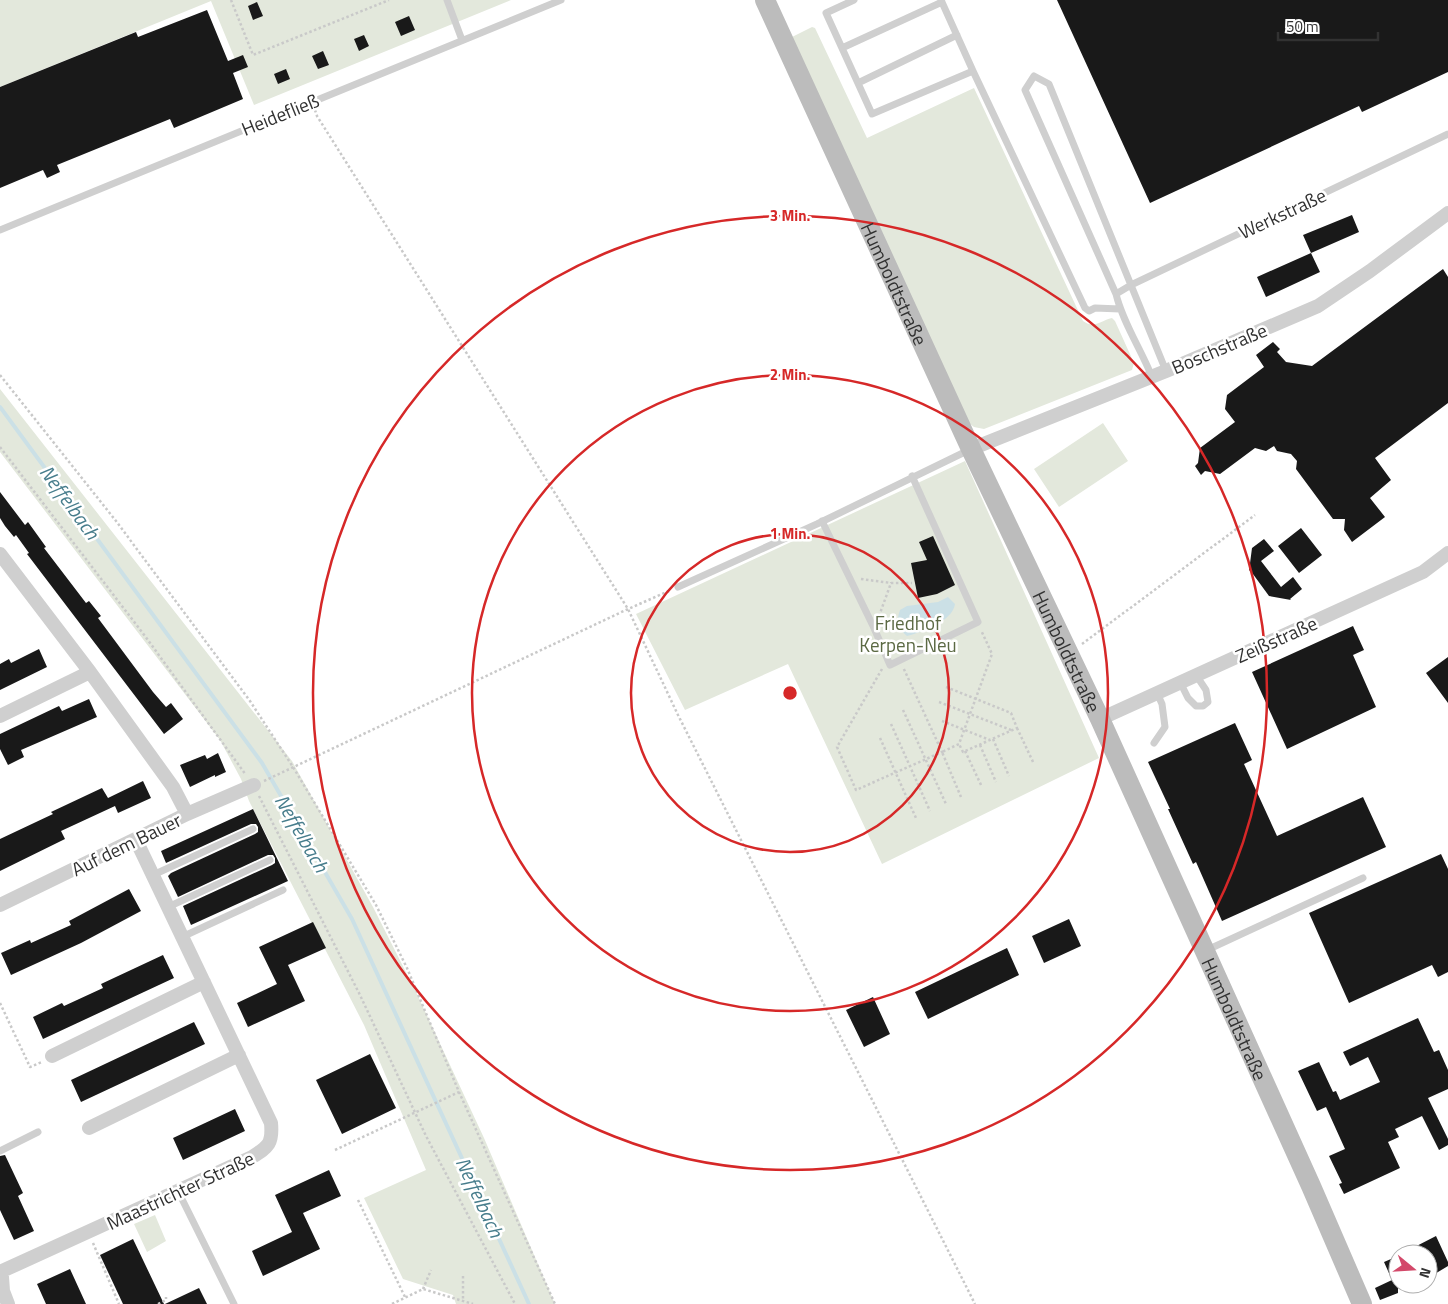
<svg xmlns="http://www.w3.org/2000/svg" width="1448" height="1304" font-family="'Titillium Web',sans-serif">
<rect width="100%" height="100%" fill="#fff"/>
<!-- green -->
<path fill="#e3e8dc" d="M0,0H511L254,105L211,1L0,87Z
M812,27L815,28L867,138L974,88L1083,321C1094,329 1100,321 1112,318L1115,321L1134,363L1132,370L984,429L974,427L965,420L792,37Z
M0,389L292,761L373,907L416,992L484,1138L555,1304H456L453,1295L403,1279L364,1198L426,1170L364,1025L249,801L241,779L220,740L0,452Z
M1103,423L1128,461L1059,507L1034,469Z
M965,461L1099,758L882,864L788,664L685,710L636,614Z
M155,1215L166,1241L147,1252L134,1224Z"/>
<!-- water -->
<path fill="#cbe0e6" d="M948,597L955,604C953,621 922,632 907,636C898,629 896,620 900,610L907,606L938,602Z"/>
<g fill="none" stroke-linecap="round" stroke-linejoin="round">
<!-- stream -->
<path stroke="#cbe0e6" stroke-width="4" d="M0,407L262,763L352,919L529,1304"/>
</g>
<!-- building -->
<path fill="#191919" d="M1057,0H1448V72L1362,112L1359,106L1150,203Z
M257,2L263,16L253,20L248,6Z
M207,10L228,61L243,55L248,67L233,73L243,99L174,128L170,119L57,165L60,172L47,178L43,170L0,188V87L136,32L138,37Z
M409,16L415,30L401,36L395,22Z
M364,35L369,46L359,51L354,39Z
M323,51L329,65L318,69L312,56Z
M286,69L290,79L278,84L274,74Z
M1352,215L1359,232L1311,253L1303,235Z
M1311,253L1320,272L1266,297L1257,277Z
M1443,269L1448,277V403L1375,458L1391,480L1370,498L1385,517L1352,542L1344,530L1345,519H1333L1296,469L1297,461L1291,454L1277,451L1274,446L1266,451L1255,448L1220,474L1205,471L1201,475L1195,466L1198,463L1200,448L1235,422L1225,409L1227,395L1264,367L1256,355L1273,342L1280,349L1277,352L1286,362L1312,366Z
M0,492L25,525L28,522L46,547L44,548L86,603L89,601L101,616L98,618L153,692L166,707L171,703L183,719L164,734L27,554L29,553L16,535L14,537L5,526L0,518Z
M1301,528L1322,555L1299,573L1278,546Z
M933,536L955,585L937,594L918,598L911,563L927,560L919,542Z
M1264,539L1274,551L1261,561L1281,587L1293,577L1302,589L1290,599L1291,600L1269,596L1250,570L1249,571L1252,548Z
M1353,626L1364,650L1353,655L1376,707L1287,749L1252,672Z
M39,649L47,667L0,690V664L9,659L11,663Z
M1448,657V703L1426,673Z
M89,699L97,717L21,750L24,757L8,765L0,749V734L59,706L62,711Z
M1235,723L1252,760L1244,764L1277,836L1363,797L1386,847L1222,921L1196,862L1193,864L1168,809H1170L1148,762Z
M218,753L226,772L215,777V775L190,787L180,765L205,755L207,759Z
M143,781L151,798L118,813L115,806L61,831L65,839L0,871V839L53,814L51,812L102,788L108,798Z
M253,809L288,881L191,925L183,906L272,865L275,863V858L273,855H268L178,897L168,876L171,873L255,834L258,832V827L256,824H251L166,863L161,851Z
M1441,854L1448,869V972L1438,977L1432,965L1349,1003L1309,913Z
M129,889L141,911L81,943L11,975L1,953L30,940L31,943L71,925L69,921Z
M1069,919L1081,946L1044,963L1032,936Z
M313,922L326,948L288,965L305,1001L248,1027L237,1003L277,984L259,947Z
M1007,948L1019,975L928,1019L915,992Z
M163,955L174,978L43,1039L33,1017L62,1003L64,1006L103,988L101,984Z
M873,997L890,1034L864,1047L846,1010Z
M1418,1018L1434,1052L1439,1050L1448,1070V1089L1428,1098L1448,1139V1145L1439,1150L1422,1116L1395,1129L1399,1137L1388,1142L1400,1168L1344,1194L1339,1184L1342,1183L1329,1156L1345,1149L1326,1107L1317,1111L1298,1071L1319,1062L1333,1092L1336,1091L1340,1100L1380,1082L1368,1057L1350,1066L1343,1052Z
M194,1022L205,1044L81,1102L71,1080Z
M370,1054L396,1108L342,1134L316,1080Z
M235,1109L245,1131L183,1160L173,1138Z
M5,1155L23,1193L18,1196L34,1231L14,1240L0,1210V1156Z
M329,1170L341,1196L303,1213L320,1249L263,1276L252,1251L292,1232L275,1195Z
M1436,1236L1448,1262V1266L1428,1278V1254H1401Z
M133,1239L164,1304H123L100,1255Z
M1398,1256V1293L1380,1300L1375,1288L1392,1280L1384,1262Z
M70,1269L86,1304H46L37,1284Z
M199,1288L207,1304H165Z"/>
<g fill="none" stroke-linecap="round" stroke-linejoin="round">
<!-- path -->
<path stroke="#c9c9c9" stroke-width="2.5" stroke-dasharray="2.5 2.5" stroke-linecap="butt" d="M231,0L253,55L389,0
M315,110L317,116L628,609L678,715L975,1304
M0,375L116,521L250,701L293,767L376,905L407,968L459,1092L555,1304
M0,447L145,636L246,775
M861,579L891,583
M879,616L891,583H912
M1082,644L1255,515
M882,669L837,747L856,790L942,752L903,667
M946,687L1011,713L1017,728L963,752L959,744
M939,702L1011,730
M903,710L946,804
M942,721L990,740
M891,724L930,811
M1017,728L1034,764
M880,738L916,818
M993,739L1009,776
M980,745L996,782
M965,751L982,787
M264,781L628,609L669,591
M259,796L360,995L426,1136L515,1304
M961,797L942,752L959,744L992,654L981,630
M0,1003L30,1067L42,1062
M335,1150L459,1092
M358,1200L405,1297
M93,1243L119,1304
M463,1276V1301
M423,1289L431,1270
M158,1304L166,1300V1297
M392,1304L423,1289L473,1304"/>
<!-- lane -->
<path stroke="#cfcfcf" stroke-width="7" d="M447,0L462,40
M854,0L826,13L872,114L973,71L941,0
M842,48L942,2
M973,71L1085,308L1089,311L1095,308L1120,309
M858,83L957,35
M0,230L561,0
M1116,294L1131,285L1448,134
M1152,377C1141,349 1123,323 1116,294L1025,90L1034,76L1049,84L1166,371
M822,521L874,628L890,665L978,622L912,476
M678,587L817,524L969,450
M1180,682L1188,698L1196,706H1203L1208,702L1206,690L1196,675
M1154,743L1165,727L1162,704L1157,693
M153,875L253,829
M168,907L270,860
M182,937L283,890
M1207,950L1363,878
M0,1151L38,1132
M178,1191L234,1304"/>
<!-- street -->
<path stroke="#cfcfcf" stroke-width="14" d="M971,449L1166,371L1318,306L1370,271L1448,213
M0,554L90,672L173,787L187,814
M0,716L90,672
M1100,719L1423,572L1448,553
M0,905L187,814L254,785
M52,1056L204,982
M89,1128L239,1055
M0,1272L252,1157C268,1147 273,1144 271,1123L136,840
M0,1273L2,1277L3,1291L8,1304"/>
<!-- secondary -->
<path stroke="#bcbcbc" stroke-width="20" id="s1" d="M765,0L971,449L1100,719L1311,1186L1362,1304"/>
</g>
<!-- distance rings -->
<g fill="none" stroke="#d62828" stroke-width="2.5">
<circle cx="790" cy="693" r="159"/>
<circle cx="790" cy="693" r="318"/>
<circle cx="790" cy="693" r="477"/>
</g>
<g text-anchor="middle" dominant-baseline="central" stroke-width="5" stroke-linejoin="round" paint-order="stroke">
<!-- street labels -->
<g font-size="19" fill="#323232" stroke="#fff">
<text transform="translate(280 114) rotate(-22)">Heidefließ</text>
<text transform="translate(1282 213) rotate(-25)">Werkstraße</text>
<text stroke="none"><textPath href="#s1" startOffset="312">Humboldtstraße</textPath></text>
<text transform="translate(1219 348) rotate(-23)">Boschstraße</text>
<text transform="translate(1276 639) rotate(-24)">Zeißstraße</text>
<text stroke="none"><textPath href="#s1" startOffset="718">Humboldtstraße</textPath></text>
<text transform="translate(126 844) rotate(-26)">Auf dem Bauer</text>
<text stroke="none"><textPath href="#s1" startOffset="1122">Humboldtstraße</textPath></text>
<text transform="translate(180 1190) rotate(-25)">Maastrichter Straße</text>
</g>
<!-- park labels -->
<g font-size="19" fill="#5b6943" stroke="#fff">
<text x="908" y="622">Friedhof<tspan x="908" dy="22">Kerpen-Neu</tspan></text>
</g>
<!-- water labels -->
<g font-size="20" font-style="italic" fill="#477d8c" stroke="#fff">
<text transform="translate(70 502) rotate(54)">Neffelbach</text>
<text transform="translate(302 833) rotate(60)">Neffelbach</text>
<text transform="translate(480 1197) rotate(65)">Neffelbach</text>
</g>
</g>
<circle cx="790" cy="693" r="8" fill="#d62828" stroke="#fff" stroke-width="2.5"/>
<g font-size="15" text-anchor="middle" font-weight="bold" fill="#d62828" stroke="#fff" stroke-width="5" stroke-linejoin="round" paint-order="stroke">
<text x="790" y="221">3 Min.</text>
<text x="790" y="380">2 Min.</text>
<text x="790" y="539">1 Min.</text>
</g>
<!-- north arrow -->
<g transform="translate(1413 1269) rotate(108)"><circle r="24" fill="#ffffff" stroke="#adadad"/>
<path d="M0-4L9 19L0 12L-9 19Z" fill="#d3496a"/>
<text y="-8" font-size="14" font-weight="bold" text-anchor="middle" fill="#323232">N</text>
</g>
<!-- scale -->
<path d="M1278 32v8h100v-8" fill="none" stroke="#323232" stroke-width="2.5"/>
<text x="1286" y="32" font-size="15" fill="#323232" stroke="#ffffff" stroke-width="4" paint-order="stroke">50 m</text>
</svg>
